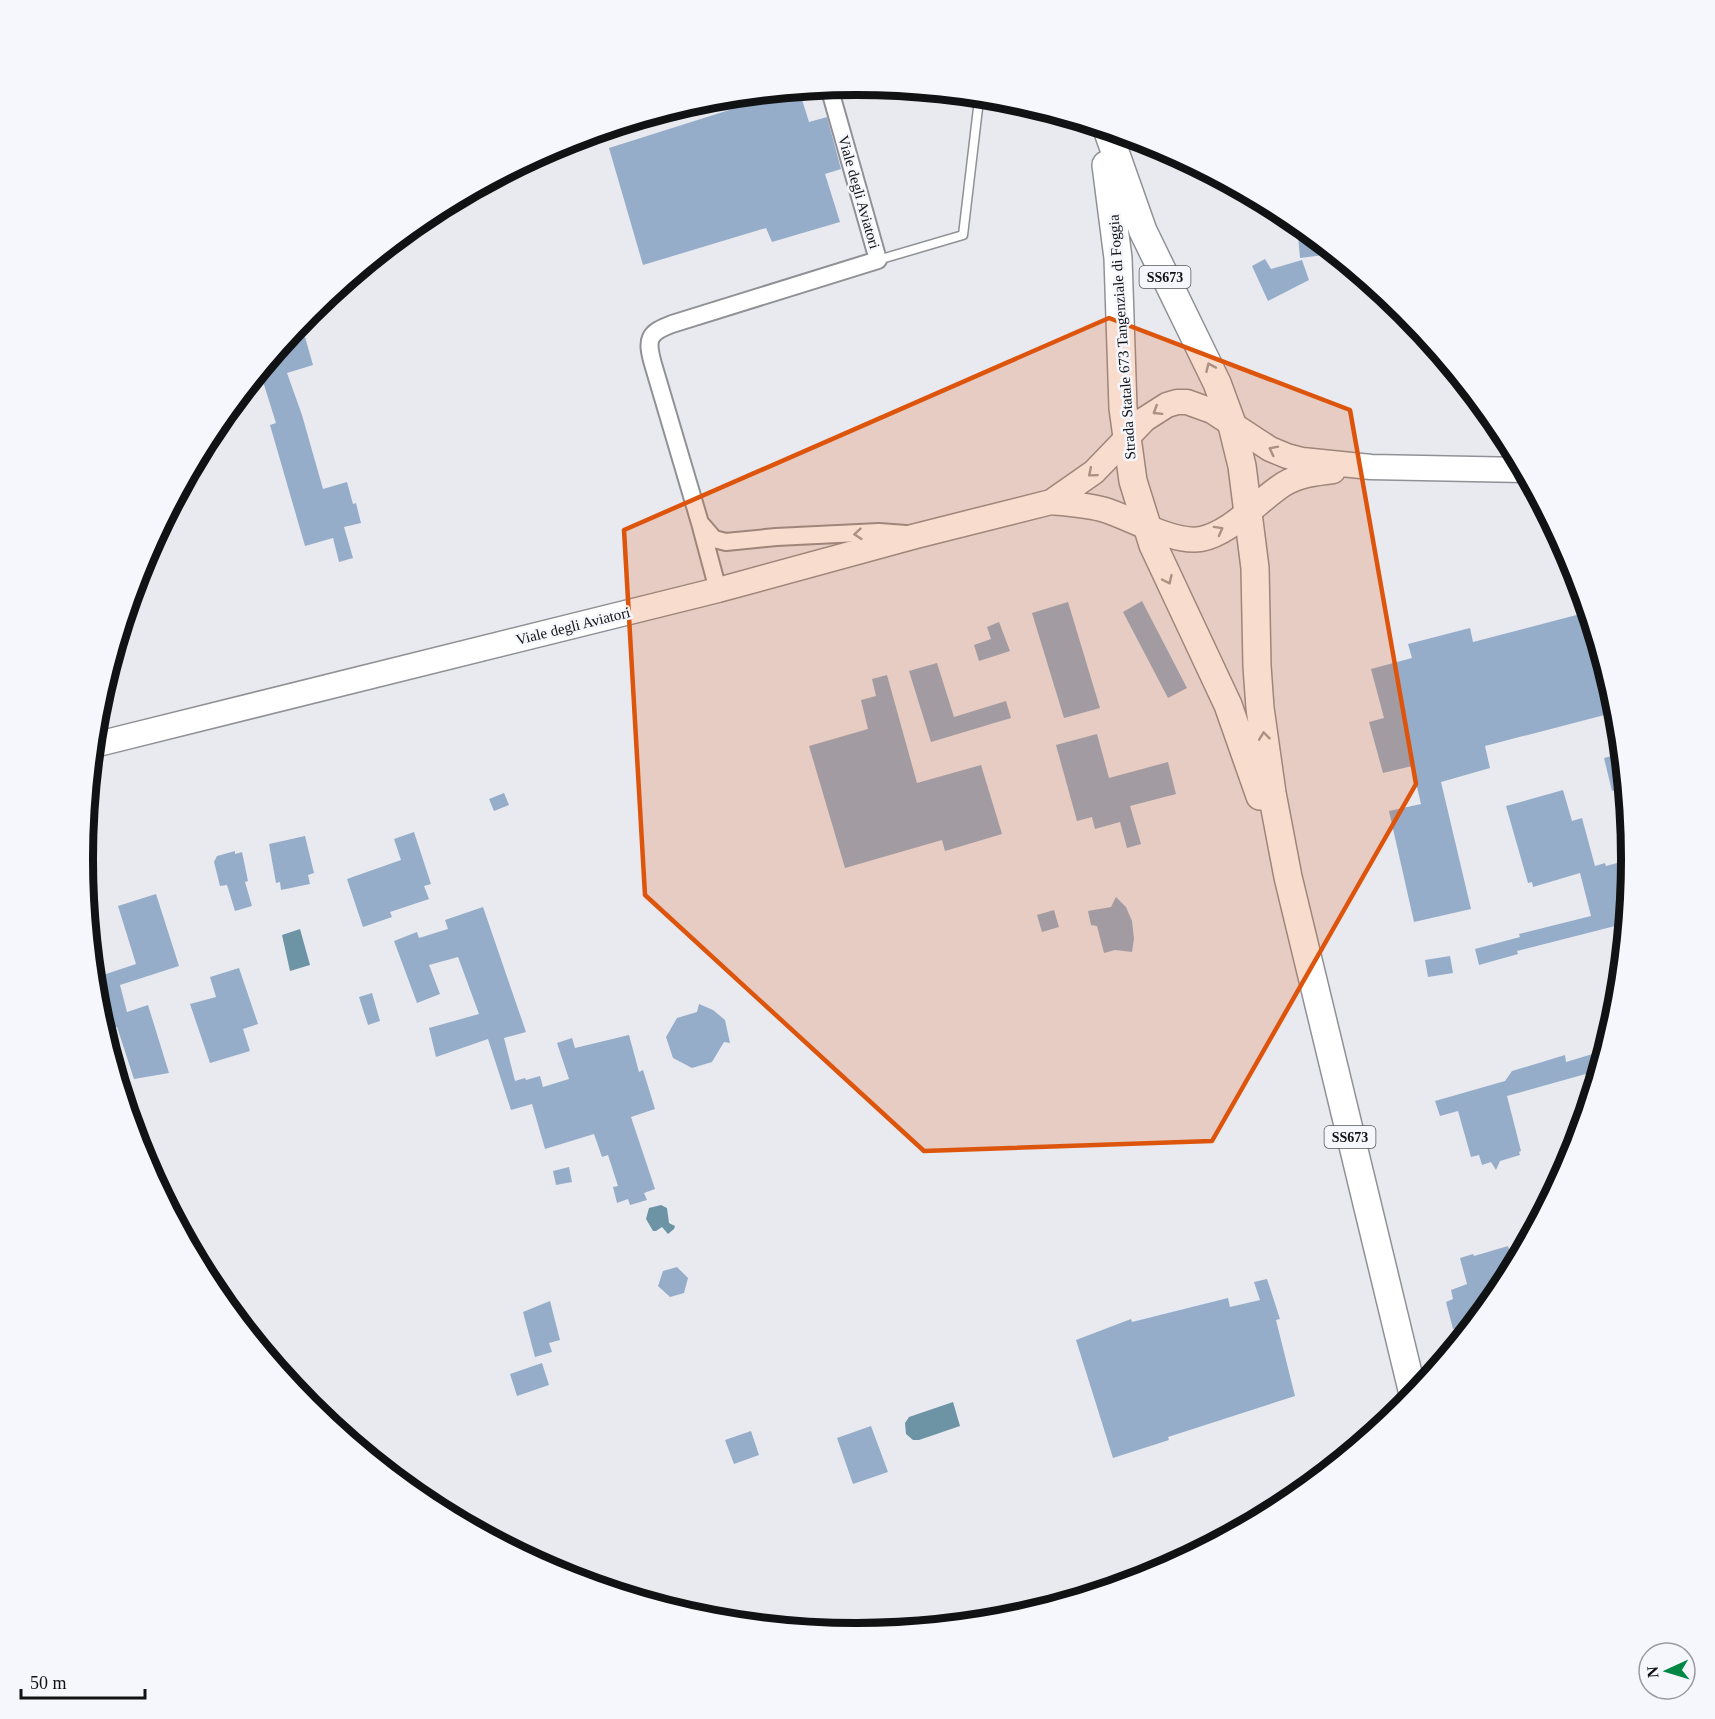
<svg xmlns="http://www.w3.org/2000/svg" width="1715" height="1719" font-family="Georgia,serif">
<rect width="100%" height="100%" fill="#e9eaf0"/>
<!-- water -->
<path fill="#6d94a5" d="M300,929L310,965L290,971L282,935Z
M661,1205L667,1208L669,1223L675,1226L674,1229L668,1234L662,1227L656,1231H653L646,1219L649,1208Z
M953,1402L960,1426L919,1440H913L906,1434L905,1423L909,1417Z"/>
<!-- building -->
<path fill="#95adc9" d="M799,90L809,122L827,117L841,169L825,174L840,222L772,242L766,228L643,265L609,148L789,91Z
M1297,222L1323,244L1324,255L1300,258Z
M1265,259L1271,269L1302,260L1309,280L1268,301L1252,266Z
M305,337L313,365L287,373L302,415L323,489L347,482L353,504L356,503L361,523L344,527L353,558L339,562L333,538L305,546L270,425L276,423L260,372L283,343Z
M1142,601L1187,688L1168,698L1123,612Z
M1068,602L1100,708L1064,718L1032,613Z
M1588,612L1616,712L1485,746L1490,768L1441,782L1471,909L1414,922L1389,811L1421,804L1412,766L1383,773L1369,722L1384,718L1371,669L1412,658L1408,644L1470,628L1473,642Z
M999,622L1010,651L979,661L974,645L991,639L987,627Z
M937,663L954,717L1006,701L1011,718L931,742L909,671Z
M887,675L917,783L981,765L1002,834L945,851L942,840L845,868L809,746L868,729L861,700L876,696L872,679Z
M1097,734L1109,778L1168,762L1176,794L1130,806L1141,844L1127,848L1120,822L1095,829L1092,817L1077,821L1056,745Z
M1622,753L1625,788L1612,791L1604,758Z
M1563,790L1572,821L1582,818L1595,866L1605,863L1606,866L1632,859L1628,908L1616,912L1619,925L1517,951L1518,954L1479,965L1475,949L1520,937L1519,934L1591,916L1580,873L1533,887L1532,882L1528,883L1506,806Z
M504,793L509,805L494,811L489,799Z
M414,832L431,884L424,886L429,899L390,912L392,917L363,927L347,879L401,860L394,839Z
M305,836L314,873L308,875L310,884L281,890L280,882L276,883L269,844Z
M235,851V854L242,852L248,881L245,882L252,906L235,911L227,885L220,886L214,862L217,856Z
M156,894L179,966L120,985L127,1012L148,1005L169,1073L134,1079L117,1027L104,1031L97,1010L94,978L136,964L118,906Z
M1116,897L1126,907L1132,921L1134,939L1132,952L1115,950L1104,953L1097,926L1091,925L1088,911L1111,907Z
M483,907L526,1032L504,1038L515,1081L525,1078L526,1080L540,1076L543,1087L569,1079L557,1043L572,1038L575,1048L629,1035L639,1072L643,1070L655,1109L631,1117L655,1189L644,1193L647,1200L630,1205L628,1199L617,1203L613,1187L618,1186L608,1155L602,1157L594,1134L545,1149L532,1104L511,1110L488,1039L436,1057L429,1028L479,1014L458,957L429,965L440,994L417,1003L394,941L417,932L419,938L448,929L445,920Z
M1054,910L1059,927L1042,932L1037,915Z
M1450,956L1453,973L1428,977L1425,960Z
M239,968L258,1024L243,1029L250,1051L210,1063L190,1004L216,997L210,977Z
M372,993L380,1021L368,1025L359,997Z
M699,1004L713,1010L725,1020L730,1043L724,1042L712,1062L692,1068L673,1058L666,1037L677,1018L697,1012Z
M1606,1050L1600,1070L1507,1096L1521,1151L1519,1152L1520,1155L1500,1161L1496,1170L1491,1162L1482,1165L1479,1155L1471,1157L1458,1111L1440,1116L1435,1101L1505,1081L1512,1071L1565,1055L1566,1062Z
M569,1167L572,1182L556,1185L553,1171Z
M1508,1246L1510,1252L1524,1248L1502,1290L1475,1323L1453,1329L1446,1302L1453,1299L1451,1290L1467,1284L1460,1258L1473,1254L1474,1256Z
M677,1267L688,1278L684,1293L670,1297L658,1286L663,1271Z
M1267,1279L1280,1319L1276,1320L1295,1396L1168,1437L1169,1440L1113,1458L1076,1340L1131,1319L1132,1322L1228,1298L1230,1307L1260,1300L1254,1282Z
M550,1301L560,1340L549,1343L552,1352L535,1357L523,1312Z
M542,1363L549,1385L517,1396L510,1374Z
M871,1426L888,1472L853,1484L837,1438Z
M751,1431L759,1455L734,1464L725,1440Z"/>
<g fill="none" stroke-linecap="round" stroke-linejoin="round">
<defs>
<path id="lane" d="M878,260L963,235L978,108L977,96"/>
<path id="street" d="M702,525L714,539L726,542L776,537L879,532L906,534
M718,590L700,523L653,364C646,339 648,333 672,324L878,260L829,87"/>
<path id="secondary" d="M1051,502C1069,504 1088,505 1105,510C1131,518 1174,544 1201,539C1231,533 1259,500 1284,484C1299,475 1316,473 1333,471
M94,745L718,590L916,536L1051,502L1094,472L1145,419L1167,405L1177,402H1187L1212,411L1270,449L1287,456L1302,460L1371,467L1524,470"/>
<path id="primary" d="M1107,129L1143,231L1217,383L1231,421L1242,466L1255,568L1257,666L1260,708L1272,793L1288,877L1414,1398
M1106,165L1118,258L1123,408L1133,481L1153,545L1228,705L1260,796"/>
</defs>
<!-- lane casing -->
<use href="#lane" stroke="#909196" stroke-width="11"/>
<!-- street casing -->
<use href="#street" stroke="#909196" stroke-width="20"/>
<!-- secondary casing -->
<use href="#secondary" stroke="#909196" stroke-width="27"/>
<!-- primary casing -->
<use href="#primary" stroke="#909196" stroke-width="30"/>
<!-- lane -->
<use href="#lane" stroke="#fff" stroke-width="8"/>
<!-- street -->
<use href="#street" stroke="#fff" stroke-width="16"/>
<!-- secondary -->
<use href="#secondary" stroke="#fff" stroke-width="24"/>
<!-- primary -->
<use href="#primary" stroke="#fff" stroke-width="27"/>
</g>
<!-- one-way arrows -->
<defs><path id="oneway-chevron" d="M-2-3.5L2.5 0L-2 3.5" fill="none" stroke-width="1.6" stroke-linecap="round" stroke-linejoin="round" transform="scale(1.5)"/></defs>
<g stroke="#a0a0a1">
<use href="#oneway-chevron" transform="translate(1210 367) rotate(-114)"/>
<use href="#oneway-chevron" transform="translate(1157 411) rotate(148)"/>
<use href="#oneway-chevron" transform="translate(1273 450) rotate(-153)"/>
<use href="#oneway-chevron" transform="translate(1092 473) rotate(140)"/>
<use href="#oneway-chevron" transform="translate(1219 530) rotate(-29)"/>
<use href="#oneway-chevron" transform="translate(858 534) rotate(175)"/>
<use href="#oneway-chevron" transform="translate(1168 580) rotate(65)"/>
<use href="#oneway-chevron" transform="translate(1264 736) rotate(-97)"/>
</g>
<!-- marked area -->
<path fill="#dd550c" fill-opacity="0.2" stroke="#dd550c" stroke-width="4.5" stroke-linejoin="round" d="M1109,318L1350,410L1416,784L1212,1141L924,1151L645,895L624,530Z"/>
<g text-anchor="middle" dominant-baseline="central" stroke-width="5" stroke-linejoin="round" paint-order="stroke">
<!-- shield labels -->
<g fill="#f6f7fd" stroke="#56575a" stroke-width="1.5">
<rect x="1139.5" y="266" width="51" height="22" rx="4.5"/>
<rect x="1324.5" y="1126" width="51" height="22" rx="4.5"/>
</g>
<g font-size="14" font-weight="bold" fill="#111214">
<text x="1165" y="277">SS673</text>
<text x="1350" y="1137">SS673</text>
</g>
<!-- street labels -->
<g font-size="15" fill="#111214" stroke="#f6f7fd">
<text transform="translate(859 192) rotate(74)">Viale degli Aviatori</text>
<text transform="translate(1122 337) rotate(-94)">Strada Statale 673 Tangenziale di Foggia</text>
<text transform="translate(573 626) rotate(-14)">Viale degli Aviatori</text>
</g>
</g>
<!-- crop -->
<path d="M0 0H1715V1719H0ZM93 859a764 764 0 1 1 1528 0a764 764 0 1 1-1528 0Z" fill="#f6f7fd" fill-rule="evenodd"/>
<path fill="none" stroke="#111214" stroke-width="8" d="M93 859a764 764 0 1 1 1528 0a764 764 0 1 1-1528 0Z"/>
<!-- north arrow -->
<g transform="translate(1667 1671) rotate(266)"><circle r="28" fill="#f6f7fd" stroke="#9a9ba0" stroke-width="1.5"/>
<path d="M0-4.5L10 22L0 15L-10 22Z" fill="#008744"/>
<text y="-9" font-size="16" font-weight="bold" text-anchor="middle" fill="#111214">N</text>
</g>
<!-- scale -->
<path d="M21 1689v9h124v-9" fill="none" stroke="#111214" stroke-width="3"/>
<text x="30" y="1689" font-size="18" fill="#111214" stroke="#f6f7fd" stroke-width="4.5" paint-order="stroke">50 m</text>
</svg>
